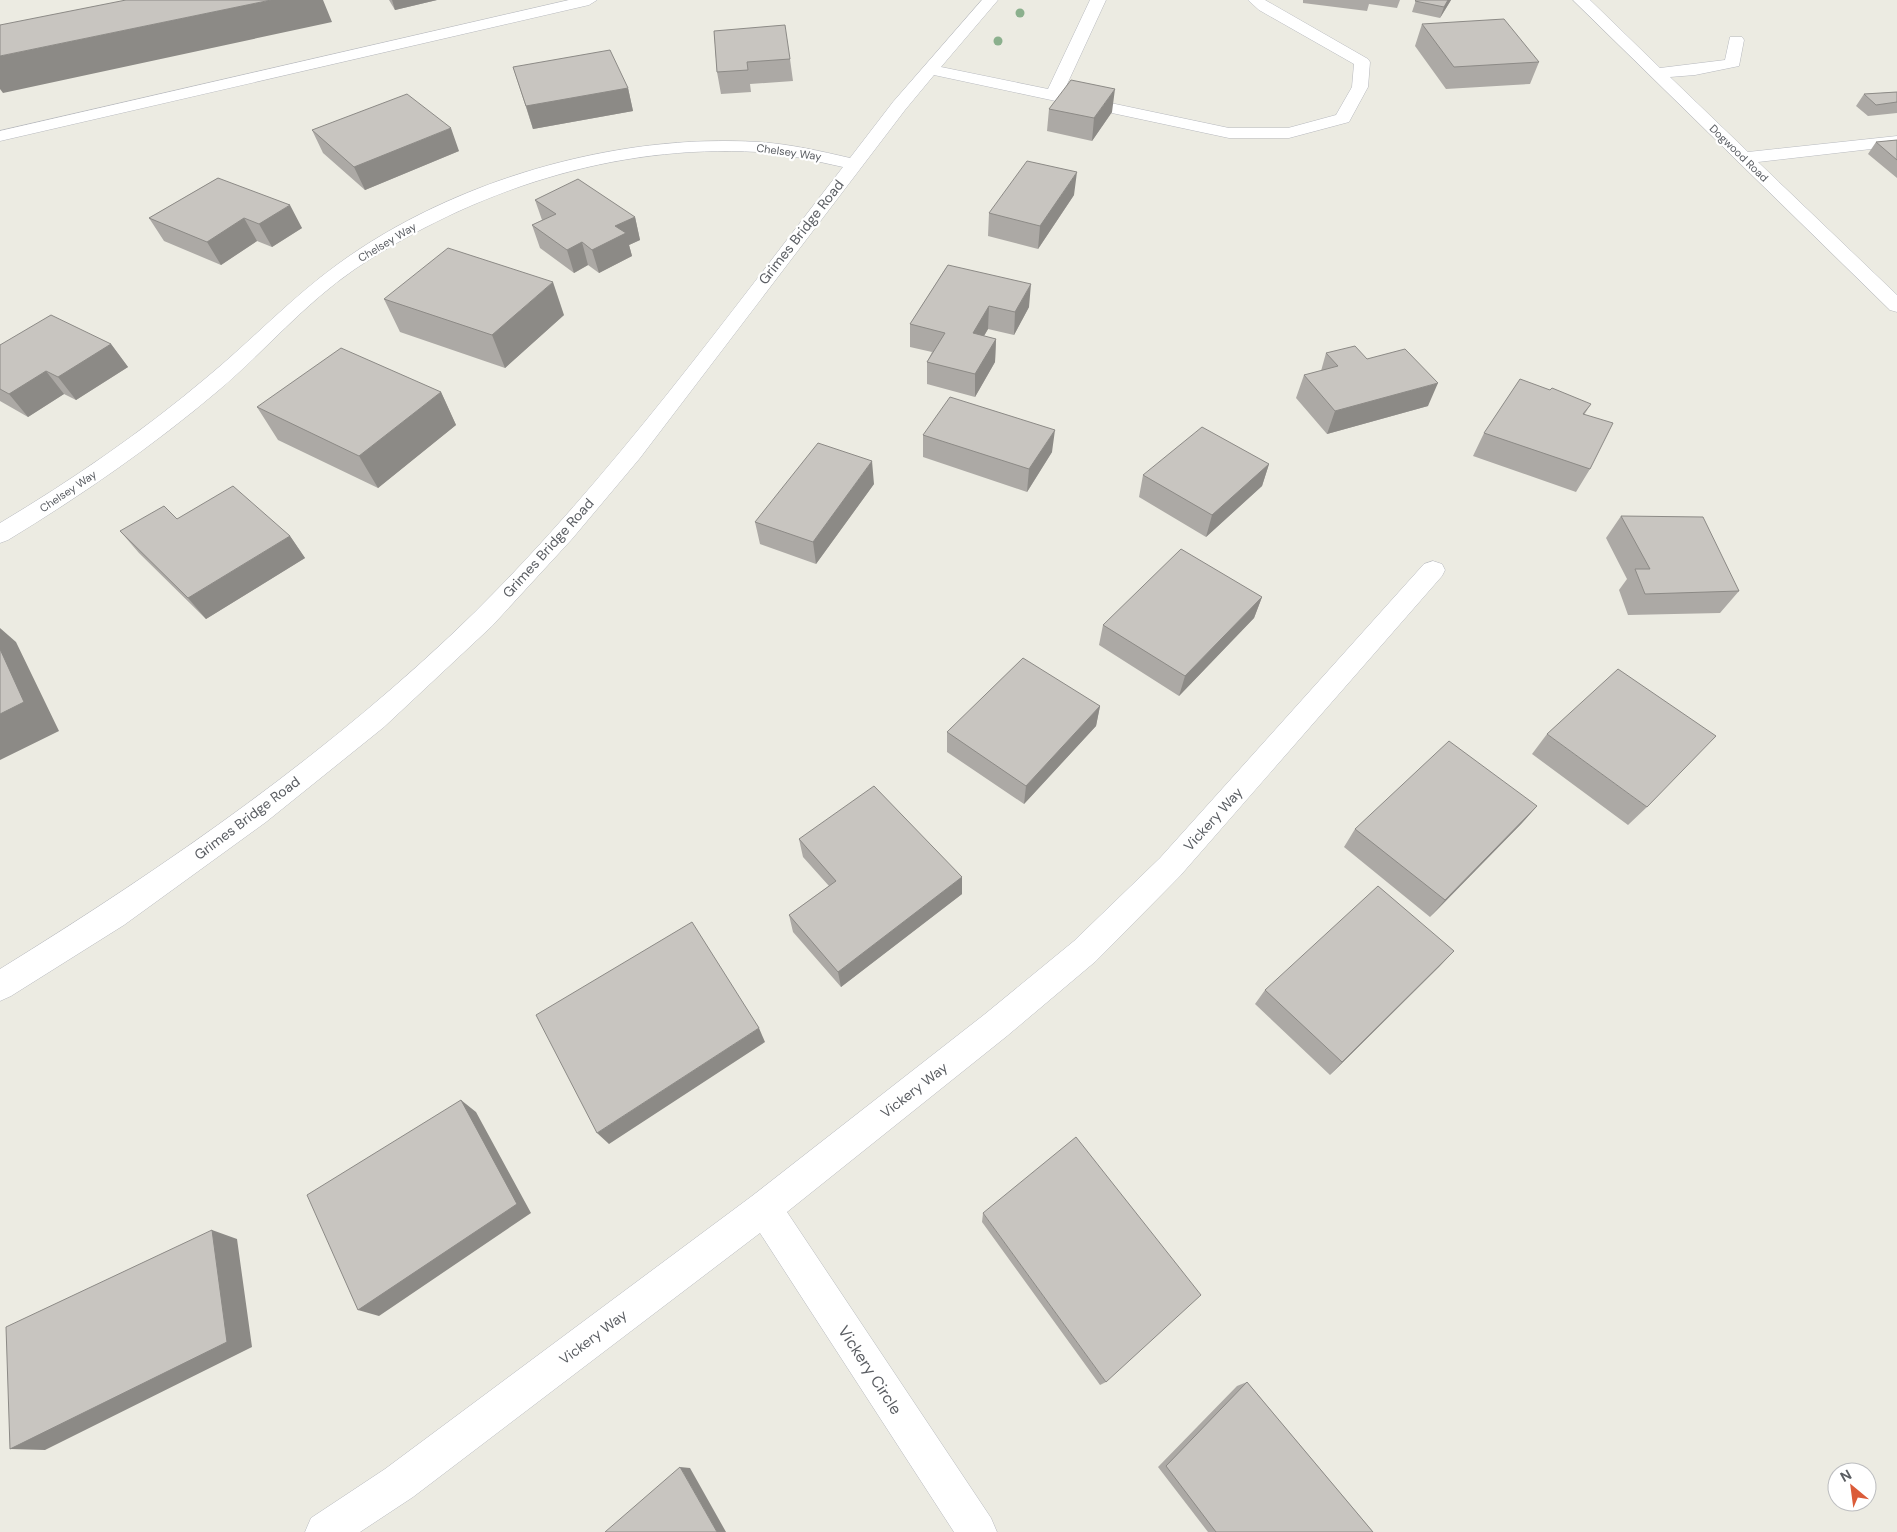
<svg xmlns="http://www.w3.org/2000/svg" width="1897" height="1532" font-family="'DM Sans',sans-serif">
<rect width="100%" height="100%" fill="#ecebe2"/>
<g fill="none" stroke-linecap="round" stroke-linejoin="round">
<defs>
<path id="minor" d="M569,0H597L589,5L0,141V131Z
M982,0H998L941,67L1048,89L1090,0H1106L1063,93L1229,128H1288L1336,115L1352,87L1354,64L1259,10L1248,0H1265L1368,59L1370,62L1368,87L1349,122L1289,138H1229L934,75L905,110L640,458L572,539L492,626L384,727L266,822L124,925L11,996L0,1001V969C168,865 333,751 475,612C612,476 725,319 843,167C815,161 787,154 758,152C615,144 473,190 355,269C305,303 265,351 219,390C153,446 82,495 8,540L0,543V523C72,480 142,432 206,378C251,341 291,298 338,264C453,180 617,133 759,142C790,144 820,151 850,158L893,102Z
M1573,0H1590L1660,68L1725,60L1730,37H1742L1744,40L1739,66L1695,75L1670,77L1748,152L1897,136V146L1758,162L1897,295V312L1890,310Z
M1433,561L1442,564L1445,570L1442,576L1180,876L1096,961L1007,1036L787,1212L991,1518L997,1532H954L760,1233L413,1497L360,1532H305L311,1518L385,1469L752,1196L985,1014L1074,941L1160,858L1424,564Z"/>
</defs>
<!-- minor casing -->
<use href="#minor" stroke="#b7b9be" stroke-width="1"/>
<!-- minor -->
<use href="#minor" fill="#fff" fill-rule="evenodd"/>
</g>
<!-- trees -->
<g fill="#8bb08d">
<circle cx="1020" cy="13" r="4.5"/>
<circle cx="998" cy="41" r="4.5"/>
</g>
<!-- wall -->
<path fill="#aca9a5" d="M389,0H437L395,10Z
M1303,0H1400L1397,8L1369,4L1367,11L1303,3Z
M1416,0H1451L1440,18L1412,12Z
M1422,24L1539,62L1530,84L1446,89L1415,46Z
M714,31L790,59L793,81L750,84L751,92L721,94L717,72Z
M513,67L628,88L633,111L533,129Z
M1897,92V113L1868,116L1856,106L1864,94Z
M1049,109L1112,112L1092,141L1047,131Z
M312,130L459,151L365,190L323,153Z
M1897,140V178L1868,154L1876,142Z
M218,178L302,228L272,247L257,241L221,265L164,241L149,218Z
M1074,195L1038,249L988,236L989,213Z
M535,200L635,217L640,240L629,245L632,256L599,273L588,265L574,273L540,248L532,225L542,220Z
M948,265L1029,307L1014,335L988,329L984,336L996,339L995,362L975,397L927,384V362L932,352L910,347V324Z
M384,299L564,315L505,368L400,332Z
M111,344L128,367L76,400L64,394L28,417L0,401V345Z
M1326,353L1367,359L1428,406L1327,434L1296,398L1304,375L1321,371Z
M441,392L456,425L378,488L278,440L257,407Z
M1591,404L1584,415L1590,469L1576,492L1473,456L1484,433Z
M923,435L1052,452L1027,492L923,457Z
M1269,464L1262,486L1206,537L1139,497L1143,475Z
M874,484L816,564L760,544L755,522Z
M1621,516L1739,591L1720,613L1628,615L1619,590L1627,579L1606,538Z
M177,519L290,536L305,558L206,619L139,553L120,531Z
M1262,597L1254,618L1179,696L1099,645L1103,625Z
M1100,706L1096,726L1024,804L947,752V732Z
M1547,734L1647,807L1628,825L1532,754Z
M1537,806L1521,824L1430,917L1344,847L1355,829Z
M799,839L962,877V894L841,987L793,932L789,915L829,886L803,857Z
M1454,951L1330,1075L1255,1004L1265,990Z
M983,1213L1106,1382L1100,1385L982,1222Z
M1247,1382L1373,1532H1208L1158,1467L1237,1386Z"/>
<!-- shaded-wall -->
<path fill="#8c8a86" d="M271,0H323L332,22L3,93L0,89V56Z
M392,0H437L395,10Z
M1448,0H1451L1440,18L1444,7Z
M628,88L633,111L533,129L526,106Z
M1115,89L1112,112L1092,141L1094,118Z
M451,128L459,151L365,190L354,167Z
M1077,172L1074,195L1038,249L1040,226Z
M290,205L302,228L272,247L259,224Z
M635,217L640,240L629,245L632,256L599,273L592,250L615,226Z
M244,218L257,241L221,265L207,242Z
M582,242L588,265L574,273L567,250Z
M553,282L564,315L505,368L492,335Z
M1031,284L1029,307L1014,335L1015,312Z
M989,306L988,329L972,356L973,333Z
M996,339L995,362L975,397V374Z
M111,344L128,367L76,400L58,377Z
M46,371L64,394L28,417L9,394Z
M1438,383L1428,406L1327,434L1335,411Z
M441,392L456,425L378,488L359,456Z
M1055,430L1052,452L1027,492L1029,469Z
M872,461L874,484L816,564L813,542Z
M1269,464L1262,486L1206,537L1212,515Z
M290,536L305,558L206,619L188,598Z
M1262,597L1254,618L1179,696L1185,676Z
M0,628L16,642L59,731L0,760Z
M1100,706L1096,726L1024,804L1026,786Z
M1537,806L1521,824L1430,917L1445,900Z
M962,877V894L841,987L838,972Z
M1454,951L1439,967L1330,1075L1342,1062Z
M759,1028L765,1042L609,1144L597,1133Z
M461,1100L476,1112L531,1213L379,1316L358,1310Z
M212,1230L237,1239L252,1347L45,1450L10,1449Z
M680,1467L690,1468L726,1532H717Z"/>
<!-- building -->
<path fill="#c8c5c0" stroke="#8c8a86" d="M126,0H271L0,56V25Z
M1416,0H1448L1444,7L1415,1Z
M1504,19L1539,62L1454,67L1422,24Z
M785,25L790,59L747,62L748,70L717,72L714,31Z
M610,50L628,88L526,106L513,67Z
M1071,80L1115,89L1094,118L1049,109Z
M1897,92V102L1876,105L1864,94Z
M407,94L451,128L354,167L312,130Z
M1897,140V160L1876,142Z
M1027,161L1077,172L1040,226L989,213Z
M218,178L290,205L259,224L244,218L207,242L149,218Z
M578,179L635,217L615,226L626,233L592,250L582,242L567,250L532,225L556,214L535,200Z
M448,248L553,282L492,335L384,299Z
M948,265L1031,284L1015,312L989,306L973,333L996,339L975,374L927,362L945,333L910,324Z
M51,315L111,344L58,377L46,371L9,394L0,389V345Z
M1355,346L1367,359L1405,349L1438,383L1335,411L1304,375L1338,366L1326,353Z
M341,348L441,392L359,456L257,407Z
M1520,379L1550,390L1552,388L1591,404L1583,414L1613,423L1590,469L1484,433Z
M950,397L1055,430L1029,469L923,435Z
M1202,427L1269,464L1212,515L1143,475Z
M818,443L872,461L813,542L755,522Z
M233,486L290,536L188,598L120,531L164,506L177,519Z
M1621,516L1703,517L1739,591L1645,594L1635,569H1650Z
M1181,549L1262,597L1185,676L1103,625Z
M0,649L24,702L0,714Z
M1023,658L1100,706L1026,786L947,732Z
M1618,669L1716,736L1647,807L1547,734Z
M1449,741L1537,806L1445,900L1355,829Z
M874,786L962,877L838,972L789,915L836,881L799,839Z
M1378,886L1454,951L1342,1062L1265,990Z
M692,922L759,1028L597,1133L536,1015Z
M461,1100L517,1204L358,1310L307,1195Z
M1076,1137L1201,1295L1106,1382L983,1213Z
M212,1230L227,1342L10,1449L6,1327Z
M1247,1382L1373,1532H1216L1166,1466Z
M680,1467L717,1532H605Z"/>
<g text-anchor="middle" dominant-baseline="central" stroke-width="4.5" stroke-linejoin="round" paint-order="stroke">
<!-- far-street labels -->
<g font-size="11" fill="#5a5d62" stroke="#fff">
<text transform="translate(789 152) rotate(8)">Chelsey Way</text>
<text transform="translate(1739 153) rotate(44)">Dogwood Road</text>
<text transform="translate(387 242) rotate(-31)">Chelsey Way</text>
<text transform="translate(68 491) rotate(-34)">Chelsey Way</text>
</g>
<!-- street labels -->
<g font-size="14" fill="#5a5d62" stroke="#fff">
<text transform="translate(801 232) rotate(-52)">Grimes Bridge Road</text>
<text transform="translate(548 548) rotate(-48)">Grimes Bridge Road</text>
<text transform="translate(247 818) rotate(-37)">Grimes Bridge Road</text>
<text transform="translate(1213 819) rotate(-48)">Vickery Way</text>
<text transform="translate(914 1090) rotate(-38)">Vickery Way</text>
<text transform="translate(593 1337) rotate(-37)">Vickery Way</text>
</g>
<!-- near-street labels -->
<g font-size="16" fill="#5a5d62" stroke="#fff">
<text transform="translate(870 1370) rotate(57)">Vickery Circle</text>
</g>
</g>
<!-- north arrow -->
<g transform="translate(1852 1487) rotate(331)"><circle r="24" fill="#ffffff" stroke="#bdbec0"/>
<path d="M0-4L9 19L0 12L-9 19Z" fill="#db5c39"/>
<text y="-8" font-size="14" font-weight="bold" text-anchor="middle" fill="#5a5d62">N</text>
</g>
</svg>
